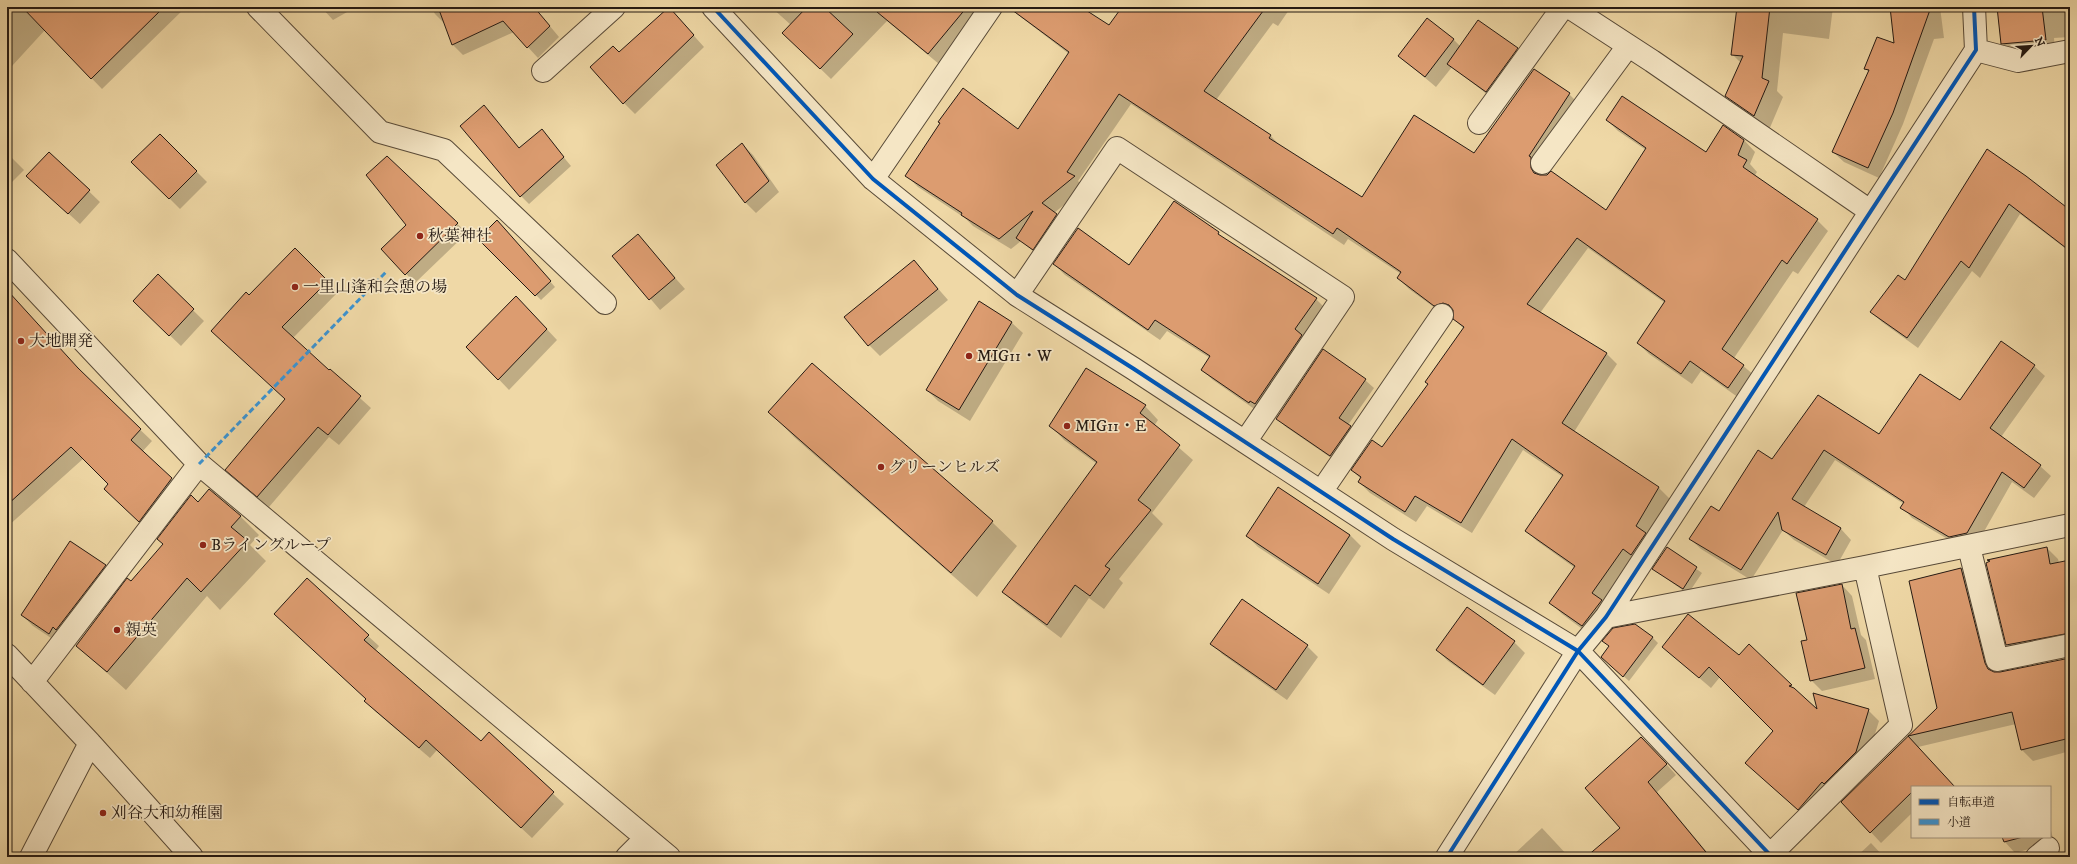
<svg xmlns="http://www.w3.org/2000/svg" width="2077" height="864" font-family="'IM FELL DW Pica','Noto Serif JP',serif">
<rect width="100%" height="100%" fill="#efd8a6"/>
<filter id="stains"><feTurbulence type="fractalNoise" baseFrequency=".005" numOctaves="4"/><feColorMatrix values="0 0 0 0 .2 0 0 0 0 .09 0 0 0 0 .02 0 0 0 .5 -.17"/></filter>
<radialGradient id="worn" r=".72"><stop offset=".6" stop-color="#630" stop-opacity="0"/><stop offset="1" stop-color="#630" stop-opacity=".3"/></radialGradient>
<!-- shadow -->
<path fill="#0003" d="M7,7H184L185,8L102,89L45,30L12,66L7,62Z
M321,7H356L333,20Z
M431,7H534L559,37L538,58L514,32L463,55L453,45L446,25L435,14Z
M771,7H987L939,64L887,21L831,79L795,44L791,25Z
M1008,7H1077L1109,26L1123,7H1291L1278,26L1273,23L1216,100L1271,136L1282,148L1362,199L1474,155L1534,70L1569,94L1580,105L1542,169V176L1606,211L1646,150L1618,131L1607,120L1707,153L1744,140L1755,152L1750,164L1757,172L1754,177L1817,220L1828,231L1798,274L1793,271L1734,358L1755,376L1739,398L1701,371L1692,384L1649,354L1638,343L1665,303L1588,248L1540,313L1606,353L1617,364L1574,432L1659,488L1670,499L1647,536L1593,637L1562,614L1551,603L1575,568L1537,541L1526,530L1563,477L1523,450L1472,533L1427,506L1416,522L1370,493L1359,482L1361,479L1352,470L1382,449L1429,384L1464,329L1454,319V313L1446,316L1409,289L1398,278L1401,274L1348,239L1344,245L1131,104L1078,181L1085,188L1054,213L1068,225L1044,260L1021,241L1011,249L973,226L965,218L918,187L907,176L1018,130L1069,54Z
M1645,7H1653L1651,11Z
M1738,7H1833L1829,39L1783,33L1777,91L1783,97L1769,130L1741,111L1727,96L1741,63L1732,54Z
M1891,7H1940L1944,38L1934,39L1903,124L1879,178L1844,162L1833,152L1869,72L1866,69L1895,45Z
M1998,7H2070V37L2054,38L2055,50L2012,53L2002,43Z
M679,19L704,47L635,114L624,103L619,53Z
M1453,39L1461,47L1517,49L1528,60L1497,102L1452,67L1436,87L1399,56Z
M484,107L519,148L541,130L571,166L529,204L521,196Z
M160,135L207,182L180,209L133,162Z
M742,144L753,155L779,192L756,213L745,202Z
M1987,151L2070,211V252L2020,214L1980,278L1972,271L1918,348L1882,322L1871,312L1906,281Z
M7,153L24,170L7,187Z
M49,153L100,202L80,224L39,187Z
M387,157L467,233L415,283L382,249L407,226Z
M503,227L555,287L541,300L480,239Z
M1218,233L1226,241L1316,299L1327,310L1260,413L1213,380L1202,370L1210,358L1167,331L1160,340L1065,275L1054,264L1129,267Z
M638,236L685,289L660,310L614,256Z
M295,250L338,292L293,338L371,408L339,445L329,437L269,507L237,480L286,400L249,297Z
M914,261L948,300L880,356L869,345Z
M158,276L204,321L181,346L134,301Z
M7,295L86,378L152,441L142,452L183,491L151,533L105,489L110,484L84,458L7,527Z
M979,303L1012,323L1023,333L970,421L938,401L927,390Z
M527,308L557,340L509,390L468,347Z
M2034,366L2045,376L2001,437L2040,466L2051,476L2034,498L2012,482L1977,544L1961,547L1912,518L1902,507L1904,504L1835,460L1804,507L1841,529L1851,540L1837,565L1794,540L1783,530L1751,580L1701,549L1690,539L1772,460L1879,436L1960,401Z
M1365,380L1374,388L1348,425L1359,435L1340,464L1286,427L1277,418Z
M1145,406L1158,420L1154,426L1193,460L1152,513L1163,524L1119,579L1123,583L1104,609L1089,598L1061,638L1017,605L1003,592L1097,464L1064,440L1051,426Z
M770,412L992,522L1017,546L977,597L794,437Z
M1279,488L1350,535L1361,546L1329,594L1258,547L1247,536Z
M198,503L240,516L259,535L250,545L266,561L220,610L207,596L126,690L77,646Z
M1667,548L1702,573L1688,594L1653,569Z
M2047,548L2058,559L2059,563L2070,561V645L2018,656L2007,645L1987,563Z
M105,566L116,576L60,644L33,626L22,615Z
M1961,570L1972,580L1995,673L2070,661V751L2033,761L2022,750L2016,724L1918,747L1955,787H1912V813L1881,843L1843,802L1938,708Z
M1842,585L1852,596L1861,635L1866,640L1875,679L1822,691L1811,680L1808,641Z
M286,624L368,636L379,646L375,651L481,743L489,734L564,804L532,838L437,750L430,758L376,712L366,701L367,699Z
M1652,637L1658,643L1629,681L1607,662L1610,647L1604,641Z
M1514,642L1525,653L1495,695L1448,661L1437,650Z
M1212,643L1307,646L1318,657L1287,700L1222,654Z
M1749,646L1818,712L1868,710L1879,721L1866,763L1809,820L1757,773L1775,731L1720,677L1711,688L1663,647L1739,656Z
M1652,748L1676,775L1657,792L1711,857H1638L1621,828Z
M2050,827L2054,842L2015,853L2005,842L2003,837H2050Z
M1542,828L1569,857H1511Z
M1871,843L1884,857H1856Z"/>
<!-- building -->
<path fill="#dc9c70" stroke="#251a13" d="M22,7H164L91,79Z
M438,7H534L550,26L527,48L503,21L452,45Z
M669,7L694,35L623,104L590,67L613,46L619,52Z
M807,7H824L853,34L820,69L782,33Z
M871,7H967L928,54Z
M1008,7H1081L1109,25L1122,7H1266L1204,91L1271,135L1269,138L1362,197L1414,115L1474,153L1534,69L1570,93L1529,156L1531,157V168L1534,173L1540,175H1547L1551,171L1606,210L1646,148L1606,120L1622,96L1706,152L1723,125L1744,140L1738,155L1747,160L1743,167L1818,219L1787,264L1782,260L1722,349L1744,365L1728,388L1690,361L1681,374L1637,343L1665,301L1577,238L1527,304L1607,353L1562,423L1659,487L1636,526L1646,533L1631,555L1623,549L1592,593L1602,600L1582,626L1549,603L1575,566L1525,531L1563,475L1512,439L1461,523L1415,496L1405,512L1358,482L1361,477L1351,470L1372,440L1382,447L1428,384L1425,382L1464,327L1453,319V310L1449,305L1443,303L1434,306L1397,278L1401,272L1337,228L1333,234L1119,94L1067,172L1075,176L1042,203L1057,214L1033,250L1016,238L1033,211L999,239L961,215L962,213L905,176L940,123L938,122L963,88L1018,129L1069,52Z
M1737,7H1770L1762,78L1769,81L1754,116L1725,96L1743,56L1731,55Z
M1890,7H1931L1893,113L1868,168L1832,152L1869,70L1864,69L1877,37L1894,43Z
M1997,7H2042L2046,40L2001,44Z
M1427,18L1454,39L1425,77L1398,56Z
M1478,20L1518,48L1486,92L1447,64Z
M484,105L519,148L542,129L564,157L520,197L460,126Z
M160,134L197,171L169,199L131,162Z
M742,143L769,181L745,203L716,165Z
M1987,149L2026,176L2070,210V251L2009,204L1969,268L1961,261L1907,338L1870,312L1898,275L1905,280Z
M49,152L90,190L68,214L26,176Z
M387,156L458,223L405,275L381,249L406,225L366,175Z
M1174,201L1219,232L1218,234L1317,298L1295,329L1302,335L1255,404L1250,401L1249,403L1201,370L1210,356L1155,320L1148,330L1053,264L1078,228L1129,265Z
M497,220L551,281L535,296L478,239Z
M638,234L675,278L649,300L612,256Z
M295,248L328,281L282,327L329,370L330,369L361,396L328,435L318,427L257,497L225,470L285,399L211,331L246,292L249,295Z
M914,260L938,289L868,346L844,317Z
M158,274L194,309L169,336L133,301Z
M7,290L78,368L141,429L131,440L172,478L139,522L104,489L108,484L71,447L7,505Z
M516,296L547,329L498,380L466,347Z
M979,301L1012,322L959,410L926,390Z
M2001,341L2035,365L1990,428L2041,465L2024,488L2002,472L1967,533L1949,537L1900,508L1904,502L1824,450L1792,499L1841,528L1826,555L1782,530L1778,512L1741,570L1689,539L1711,506L1719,511L1758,450L1772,459L1818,395L1879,434L1920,374L1960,400Z
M1323,349L1366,379L1339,418L1351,426L1330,456L1276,419Z
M812,363L993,521L951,573L768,412Z
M1086,368L1146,405L1140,413L1180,445L1138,500L1151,510L1105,566L1110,569L1090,596L1075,585L1047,625L1002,592L1097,462L1049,426Z
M1278,487L1350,535L1318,584L1246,536Z
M209,489L241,516L231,527L248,541L201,592L187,578L107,672L76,646L127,578L131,581L163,544L157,539L191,495L198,502Z
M70,541L106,565L56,630L53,627L49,634L21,615Z
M1667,547L1697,567L1683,589L1652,569Z
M2047,547L2050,564L2070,560V633L2006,645L1986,563L1990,561L1987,560Z
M1961,568L1985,663L1988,669L1994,672H2000L2070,658V738L2021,750L2012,712L1908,736L1955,787H1912V792L1870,833L1841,802L1937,708L1909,581Z
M307,578L369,635L364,640L481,741L489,732L554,792L521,828L426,740L419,748L364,701L366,699L274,614Z
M1842,584L1851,629L1855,628L1865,668L1810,681L1801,641L1807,640L1796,593Z
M1242,599L1308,645L1276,690L1210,644Z
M1467,607L1515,641L1483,685L1436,650Z
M1688,614L1739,655L1749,644L1792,685L1789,686L1794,688L1817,709L1813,693L1869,709L1856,752L1824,784L1822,782L1798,810L1745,763L1773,731L1709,667L1699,678L1662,647Z
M1635,624L1653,637L1623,677L1601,657L1609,646L1602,641L1613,628Z
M1641,737L1667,764L1648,782L1710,857H1586L1620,828L1585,788Z
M2002,837H2023L2004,842Z"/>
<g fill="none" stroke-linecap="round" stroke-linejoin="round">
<defs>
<path id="minor" d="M258,7L380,132L444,150L605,303
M713,7L873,179L1017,295L1134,369L1393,539L1578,651L1772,857
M1569,7L1652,61L1870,211
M1976,50L2018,61L2070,51
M543,71L614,7
M1479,123L1563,7
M1542,163L1628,46
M873,179L991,7
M7,260L199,464L669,857
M1017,295L1117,148L1343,297L1245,442
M1321,492L1442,315
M1969,547L1997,660L2070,645
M1606,617L1865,567L2070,525
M7,655L90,743L192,857
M32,682L199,464
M1770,855L1901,725L1865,567
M31,857L90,743
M627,857L646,838
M1447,857L1578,651L1606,617L1976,50L1974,7
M2037,857L2048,848"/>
</defs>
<!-- minor casing -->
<use href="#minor" stroke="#584a38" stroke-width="24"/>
<!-- minor -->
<use href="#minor" stroke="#f5e6c5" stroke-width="22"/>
<!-- quiet -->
<path stroke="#3b94d3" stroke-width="3" stroke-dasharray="6 3" stroke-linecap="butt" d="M199,464L386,272"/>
<defs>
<path id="cycleway" d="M713,7L873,179L1017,295L1134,369L1393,539L1578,651L1772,857
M1447,857L1578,651L1606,617L1976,50L1974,7"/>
</defs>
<!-- cycleway casing -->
<use href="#cycleway" stroke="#f5e6c5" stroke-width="6"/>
<!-- cycleway -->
<use href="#cycleway" stroke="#0057b8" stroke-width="4"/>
</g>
<!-- markers -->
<g fill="#8f2418" stroke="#f5e6c5" stroke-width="1.5">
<circle cx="420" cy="236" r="4"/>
<circle cx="295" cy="287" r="4"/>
<circle cx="21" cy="341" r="4"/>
<circle cx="969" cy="356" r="4"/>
<circle cx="1067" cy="426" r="4"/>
<circle cx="881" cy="467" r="4"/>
<circle cx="203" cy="545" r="4"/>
<circle cx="117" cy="630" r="4"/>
<circle cx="103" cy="813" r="4"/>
</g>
<g text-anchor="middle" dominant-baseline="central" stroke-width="3.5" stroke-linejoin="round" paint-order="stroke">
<!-- poi labels -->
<g font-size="16" fill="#251a13" stroke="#f5e6c5" text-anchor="start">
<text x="428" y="236">秋葉神社</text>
<text x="303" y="287">一里山逢和会憩の場</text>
<text x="29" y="341">大地開発</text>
<text x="977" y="356">MIG11・W</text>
<text x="1075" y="426">MIG11・E</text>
<text x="889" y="467">グリーンヒルズ</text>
<text x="211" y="545">Bライングループ</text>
<text x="125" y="630">親英</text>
<text x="111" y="813">刈谷大和幼稚園</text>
</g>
</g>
<!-- margin -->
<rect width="2077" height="864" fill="none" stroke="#efd8a6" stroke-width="24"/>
<rect x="8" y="8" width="2061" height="848" fill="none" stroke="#251a13" stroke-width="2"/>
<rect x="12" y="12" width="2053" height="840" fill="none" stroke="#251a13"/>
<!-- legend -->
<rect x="1911" y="786" width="140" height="52" fill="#f5e6c5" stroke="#a2947e"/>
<rect x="1919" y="799" width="20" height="6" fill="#0057b8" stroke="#a2947e"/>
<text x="1947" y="806" font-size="12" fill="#251a13">自転車道</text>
<rect x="1919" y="819" width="20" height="6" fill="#3b94d3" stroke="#a2947e"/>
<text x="1947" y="826" font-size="12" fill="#251a13">小道</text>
<!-- north arrow -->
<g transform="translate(2031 46) rotate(65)" stroke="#f5e6c5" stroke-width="3" paint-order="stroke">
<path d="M0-3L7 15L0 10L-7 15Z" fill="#251a13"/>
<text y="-6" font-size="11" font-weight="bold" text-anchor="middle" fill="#251a13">N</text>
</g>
<rect width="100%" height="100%" filter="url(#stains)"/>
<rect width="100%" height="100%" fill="url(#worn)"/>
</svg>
